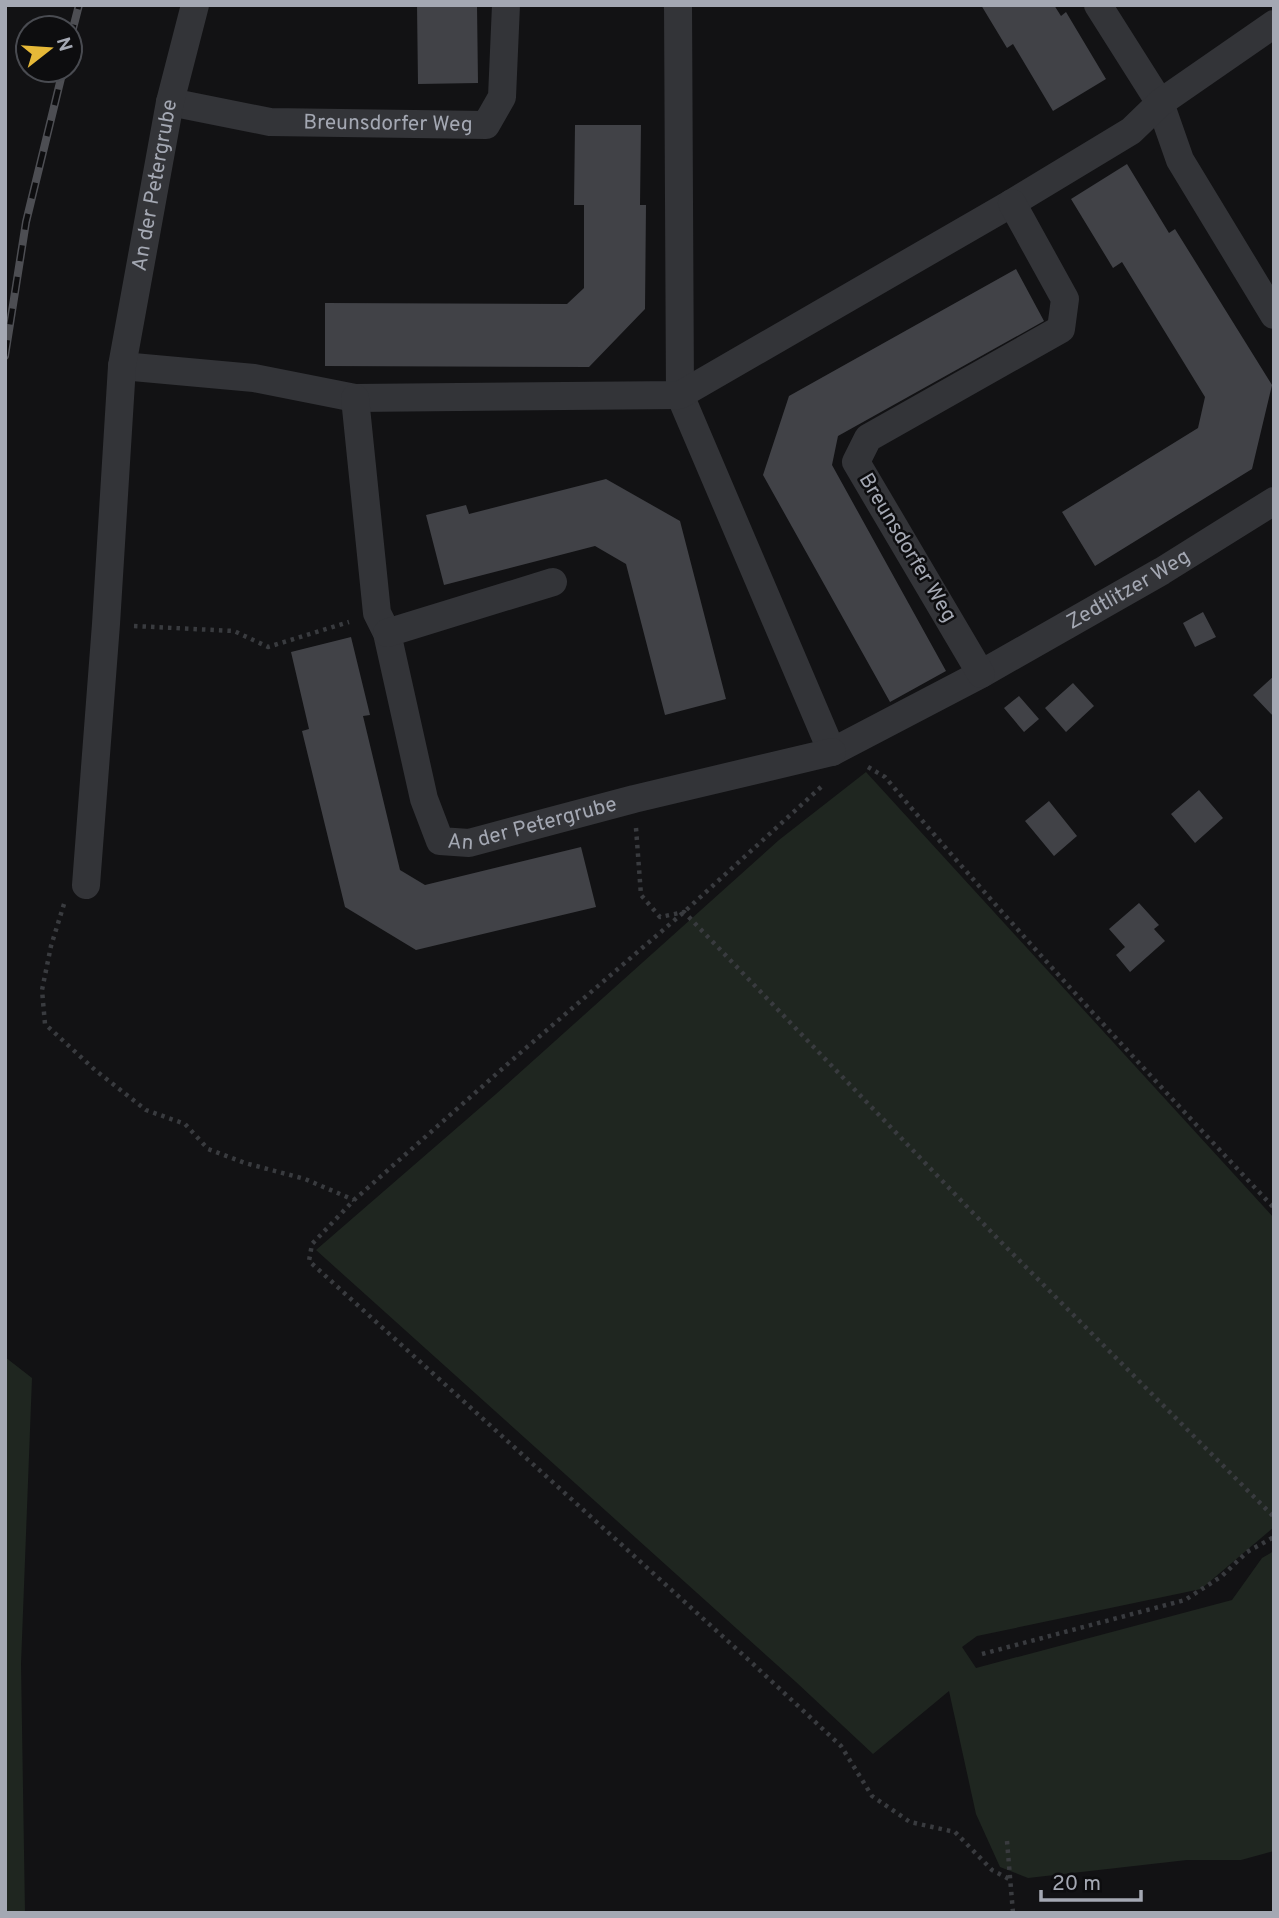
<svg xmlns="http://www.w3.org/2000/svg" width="1279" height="1918" font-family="Overpass,sans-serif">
<rect width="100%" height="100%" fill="#121214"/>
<!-- green -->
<path fill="#1f2620" d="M866,772L1274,1218V1527L1201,1589L977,1636L962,1647L976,1668L1232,1600L1262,1558L1274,1551V1851L1241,1860H1187L1028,1878L1000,1867L976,1814L949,1691L873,1754L796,1682L316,1250L496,1094L779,840Z
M5,1357L32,1378L21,1664L25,1913H5Z"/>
<!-- building -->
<path fill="#414247" d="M417,5H477L478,83L418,84Z
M981,5H1054L1061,16L1066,12L1106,79L1053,111L1013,44L1007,48Z
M575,125H641L640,205H646L645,309L589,367L325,366V303L567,304L584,288V205H574Z
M1127,164L1169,233L1175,229L1272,385L1252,469L1095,566L1062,512L1198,428L1205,397L1122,262L1113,268L1071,199Z
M1016,269L1044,321L838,436L832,465L946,671L890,702L763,475L789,396Z
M606,479L680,521L726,699L665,715L626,564L595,546L444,585L426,515L466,505L469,514Z
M1203,612L1216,637L1195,647L1183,623Z
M351,637L370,715L363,716L400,870L425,885L581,847L596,907L416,950L345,907L302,731L309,729L291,652Z
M1274,676V717L1253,695Z
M1073,683L1094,706L1066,732L1045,708Z
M1019,696L1039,719L1024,732L1004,708Z
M1199,790L1223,818L1195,843L1171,814Z
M1049,801L1077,836L1054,856L1025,821Z
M1139,903L1159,925L1154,929L1165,941L1130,972L1116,955L1125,947L1109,929Z"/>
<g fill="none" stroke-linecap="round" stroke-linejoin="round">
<!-- path -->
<path stroke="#393b3f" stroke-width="4.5" stroke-dasharray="3.5 5" stroke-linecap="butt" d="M134,626L234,631L268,647L349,622
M868,767L885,777C1010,925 1141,1066 1274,1208
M821,787L684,912L519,1054L354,1200L312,1244L309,1261L752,1663L841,1746L872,1796L910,1822L955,1832L992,1870L1009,1879
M636,828L641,895L660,917L684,912L1001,1242L1274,1517
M64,904L51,946L42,990L45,1024L95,1070L146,1110L185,1124L208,1149L245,1163L305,1179L354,1200
M982,1654L1185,1600L1222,1576L1247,1552L1274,1537
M1007,1841L1013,1913"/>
<!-- street -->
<g stroke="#333438" stroke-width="28">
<path id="s1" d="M678,5L680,395L832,752L981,674L1162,571L1274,501"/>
<path d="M1098,5L1160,103L1180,160L1274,315"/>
<path id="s2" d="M170,102L270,122L486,125L502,97L506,5"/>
<path d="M122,366L254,378L355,398L680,395L1012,203L1131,131L1160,103L1274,24"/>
<path id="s3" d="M355,398L377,613L387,633L424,799L440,841L469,843L634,799L832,752"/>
<path d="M387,633L553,582"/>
<path d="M981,674L856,462L868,438L1061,329L1065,299L1012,203"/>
<path id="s4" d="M86,885L106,624L122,366L170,102L195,5"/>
</g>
<defs>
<path id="rail" d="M70,40L79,5
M5,356L26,222L63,70"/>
</defs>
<!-- rail casing -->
<use href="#rail" stroke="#4d4e53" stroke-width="8"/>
<!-- rail -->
<use href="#rail" stroke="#0d0d0f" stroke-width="5" stroke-dasharray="16" stroke-linecap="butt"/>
</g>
<g text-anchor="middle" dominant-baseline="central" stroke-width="5" stroke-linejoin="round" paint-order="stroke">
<!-- street labels -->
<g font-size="21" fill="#a4a8b3" stroke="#0d0d0f">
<text stroke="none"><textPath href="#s2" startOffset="220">Breunsdorfer Weg</textPath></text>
<text stroke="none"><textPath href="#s4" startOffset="704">An der Petergrube</textPath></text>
<text transform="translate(907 548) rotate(59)">Breunsdorfer Weg</text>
<text stroke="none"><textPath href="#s1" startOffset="1116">Zedtlitzer Weg</textPath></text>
<text stroke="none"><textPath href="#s3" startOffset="548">An der Petergrube</textPath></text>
</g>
</g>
<!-- border -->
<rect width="1279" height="1918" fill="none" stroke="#a4a8b3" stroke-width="14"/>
<!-- north arrow -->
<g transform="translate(49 49) rotate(73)"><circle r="33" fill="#0d0d0f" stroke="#494b51" stroke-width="2"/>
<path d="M0-5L12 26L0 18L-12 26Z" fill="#e6b938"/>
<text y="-10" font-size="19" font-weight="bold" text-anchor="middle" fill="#a4a8b3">N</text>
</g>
<!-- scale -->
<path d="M1041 1890v10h100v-10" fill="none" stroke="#a4a8b3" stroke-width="3.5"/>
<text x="1052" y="1890" font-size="21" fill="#a4a8b3" stroke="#0d0d0f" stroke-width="5" paint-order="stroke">20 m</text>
</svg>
